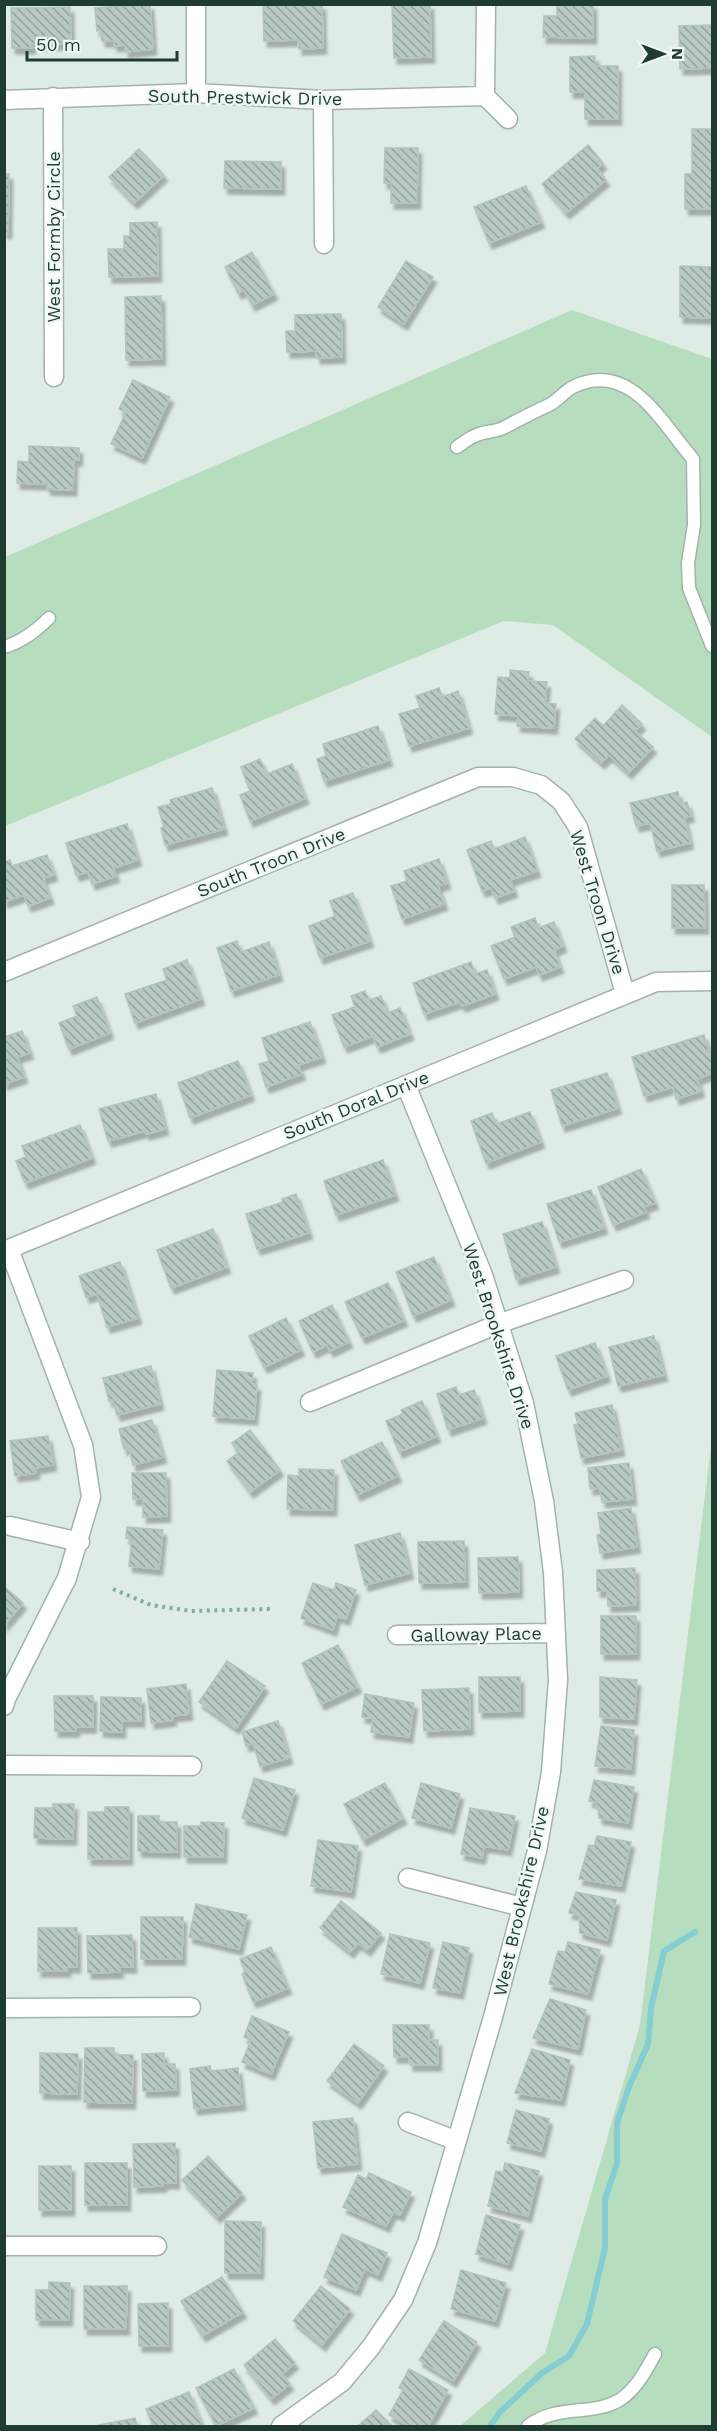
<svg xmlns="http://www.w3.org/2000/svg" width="717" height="2431" font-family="'Work Sans',sans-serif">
<defs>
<pattern id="building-back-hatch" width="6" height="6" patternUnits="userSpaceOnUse" patternTransform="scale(1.5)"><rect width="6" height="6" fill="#b7c9c0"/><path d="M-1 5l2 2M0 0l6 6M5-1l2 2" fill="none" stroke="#94a49d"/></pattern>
<filter id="shadow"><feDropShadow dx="3.5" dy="6" stdDeviation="1.5" flood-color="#0004"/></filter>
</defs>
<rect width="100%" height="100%" fill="#dfebe5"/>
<!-- green -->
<path fill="#b6debe" d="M572,310L712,359V737L553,625L504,621L5,826V557Z
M712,1438V2426H460L545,2353L640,2025Z"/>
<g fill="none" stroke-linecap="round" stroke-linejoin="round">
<!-- stream -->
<path stroke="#84cdd3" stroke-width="6" d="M490,2426L499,2413L542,2373L569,2356L587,2324L605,2248V2199L617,2164V2123L629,2087L648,2044L651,2008L664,1951L695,1932"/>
</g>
<!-- building -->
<path fill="url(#building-back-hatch)" stroke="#b1c5bb" stroke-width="1.5" filter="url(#shadow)" d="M150,4L153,49L125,52V45L114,46V41H102L101,30L97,31L95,8Z
M322,4L323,48L299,49L298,40L264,41L263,5Z
M392,4H430L431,57L394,58Z
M557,4H593V38L543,37L544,16H557Z
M70,7L71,44H32V48H12L11,8Z
M712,25V68L680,69L679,26Z
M595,56V66H618V119H585V92H570V57Z
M692,129H712V209H685V174H692Z
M588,145L603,163L597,169L606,180L566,213L542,184Z
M385,148H418L417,203H391V183H384Z
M139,149L164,175L134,203L109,177Z
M225,161L281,162V189L224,188Z
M4,174H9L8,233L4,232Z
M526,186L541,222L489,243L474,207Z
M157,222L158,276L109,277L108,249H124V236H130V223Z
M252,252L274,294L252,305L244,290L238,293L225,267Z
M406,261L433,277L404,324L378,307Z
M680,266L712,267V318L680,317Z
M161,296L162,359L126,360L125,297Z
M341,314L342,357L317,358L316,351L287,352L286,331H295V315Z
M133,380L170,397L142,458L111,444L126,412L119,409Z
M29,446L79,448V460H74L73,490L47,489V484L17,483L18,461L29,462Z
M510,670L529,672L528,681L547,682L545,703L556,704L554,728L517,726L518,716L495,714L498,677L510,678Z
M439,688L442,697L458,691L469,728L409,746L399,714L420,708L416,696Z
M622,705L642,724L635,731L653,747L628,773L609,755L601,763L575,739L595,718L603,726Z
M378,726L389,760L324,781L317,759L326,756L323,744Z
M260,759L267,774L292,764L305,798L250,821L240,795L250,791L241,767Z
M212,788L224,829L165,845L161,828L164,827L158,807L171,804L170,800Z
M678,792L680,803L687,802L691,816L684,817L690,843L657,851L650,823L636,826L630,803Z
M127,824L138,860L113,868L116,876L92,884L88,872L76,875L66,843Z
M525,837L537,871L510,880L514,891L495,898L491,888L482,891L467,850L491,841L494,849Z
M47,855L54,875L43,878L50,898L28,906L24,895L4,902V862L10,860L12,866Z
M439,859L447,883L438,886L444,904L402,919L391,886L407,881L404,871Z
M672,885H704L705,928H672Z
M353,893L370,941L320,958L309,926L335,916L330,901Z
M535,918L538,928L554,922L563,946L554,950L560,967L539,975L536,967L504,979L491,946L515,937L511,927Z
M237,941L241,952L269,942L279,975L231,991L217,948Z
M187,960L201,999L135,1023L125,994L167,980L163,969Z
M471,962L475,974L487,970L495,994L462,1006L460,1002L424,1014L413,983Z
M365,991L369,1000L381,996L388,1013L400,1008L410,1034L377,1047L373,1036L344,1047L332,1015L355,1007L351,996Z
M97,997L110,1033L69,1049L59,1023L77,1016L73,1006Z
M310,1022L322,1057L298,1065L302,1074L266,1087L259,1064L269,1061L262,1038Z
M22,1031L30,1053L17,1057L24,1077L4,1084V1037Z
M704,1035L712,1062V1073L697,1079L701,1091L676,1099L673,1087L644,1096L632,1057Z
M238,1061L251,1095L190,1118L178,1083Z
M607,1073L618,1108L562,1126L551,1090Z
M156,1094L165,1129L146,1134L145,1131L108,1141L99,1109Z
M530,1112L541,1142L486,1163L471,1121L492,1113L496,1124Z
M80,1125L92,1158L25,1183L16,1161L26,1157L22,1146Z
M383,1160L395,1195L336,1215L324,1181Z
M641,1169L655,1203L644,1207L646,1212L613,1225L598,1187Z
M591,1190L604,1228L559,1242L547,1204Z
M296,1194L309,1233L257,1249L246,1214L283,1202L282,1199Z
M542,1222L556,1267L516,1279L503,1234Z
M213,1229L227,1267L171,1288L157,1250Z
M434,1257L451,1300L413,1316L396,1272Z
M120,1262L138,1318L107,1327L97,1294L86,1297L79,1276Z
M388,1283L404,1320L362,1338L345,1302Z
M332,1305L349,1342L330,1351L327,1345L313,1352L299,1321Z
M286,1318L301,1350L264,1367L249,1336Z
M654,1336L664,1375L618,1386L609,1347Z
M595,1343L607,1376L568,1390L556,1356Z
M151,1366L160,1404L117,1415L113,1400L109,1401L103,1378Z
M217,1370L253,1373L252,1384L257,1385L254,1419L213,1416Z
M456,1387L459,1395L474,1390L483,1418L448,1430L437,1394Z
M422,1401L437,1436L399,1452L386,1421L403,1414L401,1410Z
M612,1405L621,1450L581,1458L574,1425L578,1424L575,1413Z
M152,1420L163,1457L133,1465L129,1448L124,1449L119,1429Z
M250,1430L280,1470L250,1492L227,1461L238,1453L232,1443Z
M48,1436L53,1465L35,1468L36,1473L15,1476L10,1441Z
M382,1442L398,1476L357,1495L341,1461Z
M629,1463L633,1499L602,1502L600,1488L590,1489L588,1468Z
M299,1469L334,1470L333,1510L287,1509L288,1475L299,1476Z
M132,1473H166L167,1516L143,1517V1499H133Z
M631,1508L637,1547L600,1553L597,1535L601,1534L598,1513Z
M127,1527L163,1530L159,1569L129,1566L132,1539L126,1538Z
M400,1533L410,1573L365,1585L355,1545Z
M464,1541L465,1582L419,1583L418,1542Z
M518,1557L519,1592L479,1593L478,1558Z
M635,1568L636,1605L608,1606L607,1591H597V1570Z
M313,1583L334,1590L336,1583L356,1590L346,1619L337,1616L333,1630L301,1618Z
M4,1586L23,1603L4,1625Z
M601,1616H636V1654H601Z
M338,1645L358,1687L321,1704L302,1663Z
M227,1661L265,1686L236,1728L199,1702Z
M479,1677H520V1711L479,1712Z
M600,1677L637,1680L634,1719L600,1717Z
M186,1684L189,1714L172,1716L173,1720L151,1723L147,1689Z
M469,1688L470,1729L424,1731L422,1690Z
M365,1694L414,1703L409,1737L371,1732L373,1718L362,1717Z
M54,1696H93V1727H76V1731H55Z
M101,1697L141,1698V1721H122V1732L100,1731Z
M278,1721L289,1758L260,1766L253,1743L246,1746L242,1732Z
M601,1726L634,1730L631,1769L595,1766Z
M254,1778L295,1790L283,1830L242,1818Z
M594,1780L634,1787L628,1823L599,1818V1810L596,1809L597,1802L589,1801Z
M385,1783L403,1818L363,1840L344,1804Z
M421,1783L460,1794L451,1828L412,1818Z
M53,1804H74L73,1839L34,1838L35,1808H53Z
M105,1807H129V1859H88V1812H105Z
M470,1808L515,1816L508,1850L484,1846L482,1858L461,1854Z
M138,1816H159V1822H177V1852L138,1851Z
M201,1822L224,1823L223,1857H184V1826H201Z
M597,1836L631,1842L621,1886L579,1879L589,1845L594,1846Z
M318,1840L358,1846L351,1892L311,1886Z
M576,1892L616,1900L607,1940L580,1933L579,1915L569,1913Z
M341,1901L381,1933L367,1950L358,1943L350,1952L320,1928Z
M196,1904L247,1915L239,1949L189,1937Z
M141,1917H183L182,1959H141Z
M38,1928H77V1967H67V1971H38Z
M390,1934L430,1943L420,1983L381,1974Z
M132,1935L133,1967H119L120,1972L88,1973L87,1936Z
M443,1942L469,1948L460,1993L433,1988Z
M568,1942L600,1950L588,1994L549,1984L558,1951L565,1952Z
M271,1947L288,1988L253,2002L242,1974L245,1972L240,1959Z
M550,1999L586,2010L578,2049L533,2038Z
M252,2016L289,2032L271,2074L242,2062L251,2040L244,2037Z
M393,2025H429V2040H438V2065H410L409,2057H394Z
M354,2044L384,2066L358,2103L327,2081Z
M85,2048H114V2055H133L132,2103L84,2102Z
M532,2049L570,2060L561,2100L515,2093Z
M40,2053L78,2054L77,2094L40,2093Z
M164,2053V2064H175L176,2090L143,2091L142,2054Z
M210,2066L211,2071L238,2068L242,2104L194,2109L190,2069Z
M516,2110L549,2119L541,2151L507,2143Z
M353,2118L358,2164L318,2168L313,2122Z
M175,2143L176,2183H163V2186L134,2187L133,2144Z
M208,2156L242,2193L217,2217L182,2180Z
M85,2163H127V2205H85Z
M505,2163L539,2171L528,2216L488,2206L496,2171L503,2172Z
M39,2166H71V2210H39Z
M369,2173L411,2192L400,2215L393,2212L386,2226L343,2207L358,2175L366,2179Z
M486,2215L520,2225L508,2264L476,2254Z
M225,2221L261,2222L260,2273H225Z
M342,2234L387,2253L378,2275L365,2269L356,2290L324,2277Z
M461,2270L506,2283L495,2321L451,2309Z
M222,2277L243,2312L202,2336L181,2301Z
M49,2282L70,2283L69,2320H36V2290H49Z
M84,2286H127L126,2329H84Z
M321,2286L350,2309L322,2345L293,2321Z
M168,2303V2346H139L138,2304Z
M444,2321L477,2342L453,2381L419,2360Z
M275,2339L295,2363L282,2374L290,2384L271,2399L244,2365Z
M234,2369L254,2408L216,2426L196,2388Z
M409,2369L448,2390L428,2426H410L389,2415L403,2390L399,2388Z
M189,2392L202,2426H153L146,2409Z
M376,2410L392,2426H358Z
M135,2418L137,2426H94Z"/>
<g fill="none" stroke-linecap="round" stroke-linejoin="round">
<defs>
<path id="lane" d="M457,447C463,443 470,437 477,435C485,431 495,432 503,428C519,420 533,412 549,405C559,400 565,390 575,386C631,360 663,425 693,459L694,525L688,563L689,588L712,646
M4,647C22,642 36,631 49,618
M528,2426C558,2403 594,2417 621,2399C637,2388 646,2370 655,2354"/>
<path id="street" d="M196,4V93
M485,96L486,4
M485,96L508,119
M53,97L54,377
M4,100L196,93L323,100L485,96
M323,100L324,244
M4,972L478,777H513L541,785L561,801L578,827L625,994
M4,1251L656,982L712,981
M310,1402L498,1324L624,1280
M10,1526L80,1542
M397,1635L556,1633
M4,1706L6,1699L67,1578L91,1497L83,1445L9,1249
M4,1765L192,1766
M408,1878L522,1907
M4,2008L191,2007
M408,2122L457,2141
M4,2246H157
M281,2426L342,2382L371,2347L403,2300L427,2243L493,2017L537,1851L551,1772L558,1680L553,1572L544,1501L524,1403L483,1275L406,1085"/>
</defs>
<!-- lane casing -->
<use href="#lane" stroke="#a2b3ac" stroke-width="15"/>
<!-- street casing -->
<use href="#street" stroke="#a2b3ac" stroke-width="21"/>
<!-- path -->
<path stroke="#7eb09d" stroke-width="4" stroke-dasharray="3 4.5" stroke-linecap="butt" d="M113,1589L151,1605L191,1611L270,1609"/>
<!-- lane -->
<use href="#lane" stroke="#fff" stroke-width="12"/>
<!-- street -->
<use href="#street" stroke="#fff" stroke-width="18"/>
</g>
<g text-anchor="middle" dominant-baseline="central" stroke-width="5" stroke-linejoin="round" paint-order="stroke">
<!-- street labels -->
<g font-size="18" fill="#1f3c32" stroke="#eff8f3">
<text transform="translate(245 97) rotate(1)">South Prestwick Drive</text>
<text transform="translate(53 237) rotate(-90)">West Formby Circle</text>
<text transform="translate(271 862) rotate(-22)">South Troon Drive</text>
<text transform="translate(598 902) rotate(73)">West Troon Drive</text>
<text transform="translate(356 1105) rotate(-22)">South Doral Drive</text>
<text transform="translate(499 1336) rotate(72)">West Brookshire Drive</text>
<text transform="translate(476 1634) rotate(-1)">Galloway Place</text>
<text transform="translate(521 1901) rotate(-77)">West Brookshire Drive</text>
</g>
</g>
<!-- border -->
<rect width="717" height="2431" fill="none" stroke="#1f3c32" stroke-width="12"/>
<!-- north arrow -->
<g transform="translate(663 54) rotate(90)" stroke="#eff8f3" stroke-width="4.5" paint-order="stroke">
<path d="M0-4.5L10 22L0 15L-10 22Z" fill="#1f3c32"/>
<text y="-9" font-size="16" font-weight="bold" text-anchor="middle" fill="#1f3c32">N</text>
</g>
<!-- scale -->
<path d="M27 51v9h150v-9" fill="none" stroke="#1f3c32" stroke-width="3"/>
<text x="36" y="51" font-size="18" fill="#1f3c32" stroke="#eff8f3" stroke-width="4.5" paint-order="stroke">50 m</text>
</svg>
